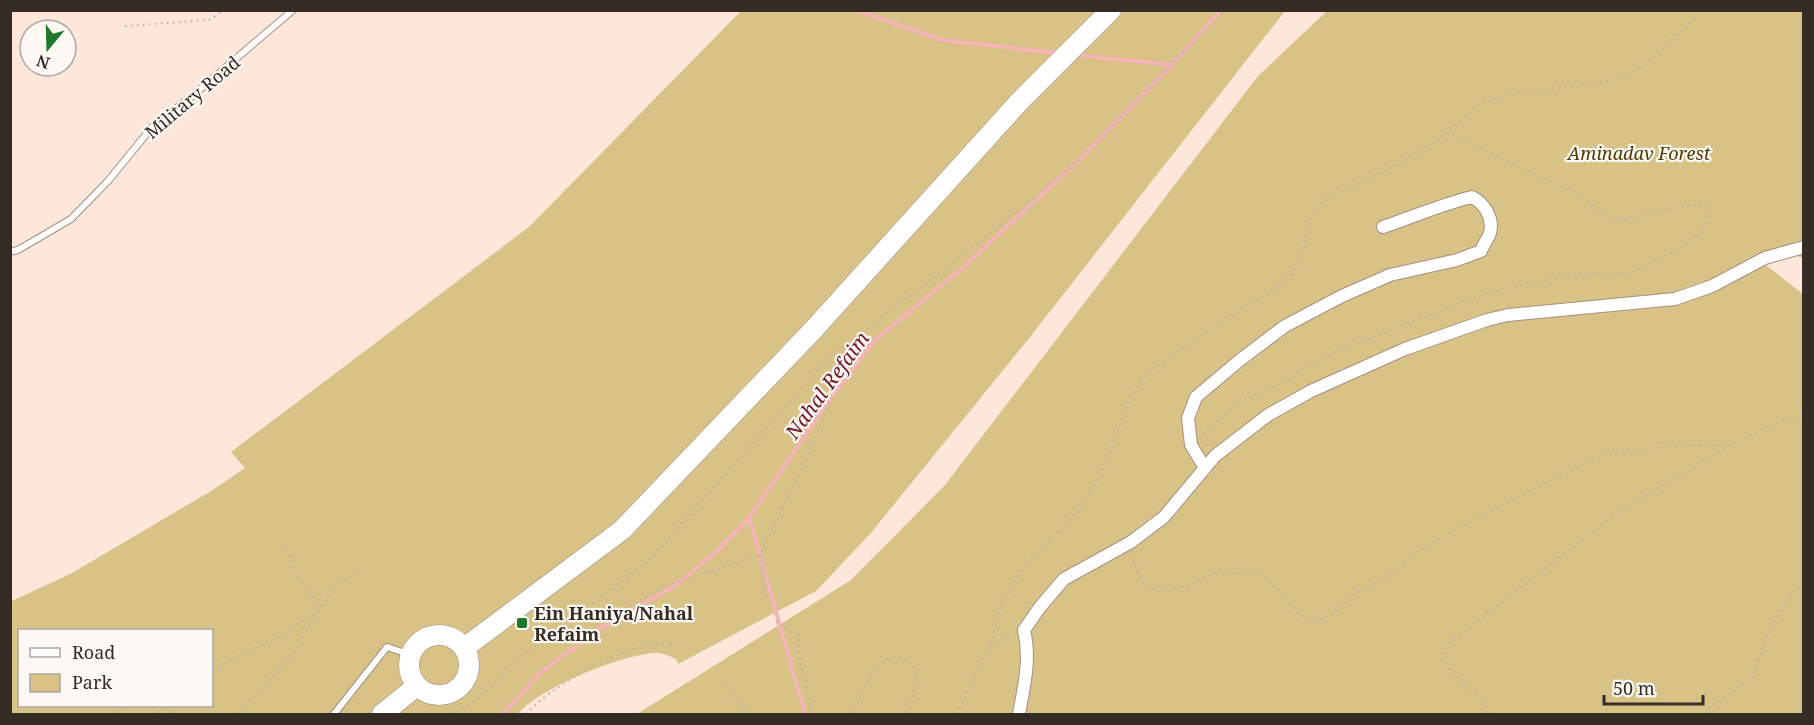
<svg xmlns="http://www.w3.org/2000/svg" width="1814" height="725" font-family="'Noto Serif',serif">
<rect width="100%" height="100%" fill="#fce7da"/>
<!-- green -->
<path fill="#d8c286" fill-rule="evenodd" d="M741,11H1285L1030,337L870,534L816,591L678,664L676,659C668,656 661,652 653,653C619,656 539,688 518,714H11L10,602L72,573L211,491L245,468L231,452L529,227ZM20,630H212V706H20Z
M1327,11H1803V258L1792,254L1763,263L1803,294V714H637L851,580L945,485L1258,76Z"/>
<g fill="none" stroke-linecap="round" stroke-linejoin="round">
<!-- stream -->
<path stroke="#f5b5b7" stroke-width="4" d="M856,10L942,40L1057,53
M1076,55L1172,65
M749,518L805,714
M503,714L539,674L596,631L676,585L716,552L749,518L832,396L875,340L960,270L1076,163L1172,65L1221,10"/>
<defs>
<path id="lane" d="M10,252L18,250L71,219L108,181L153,126L191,97L293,10
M334,714L387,647L411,655"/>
<path id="street" d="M1205,468L1191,445L1188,418L1196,397L1240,360L1285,326L1342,296L1390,275L1457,260L1481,251C1483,245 1488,239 1490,233C1494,218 1484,203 1472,197C1442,204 1413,217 1383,227
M1019,714C1024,686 1031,659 1024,630L1040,607L1064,579L1131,542L1164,517L1215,456L1268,415L1311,391L1405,349L1487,320L1508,315L1675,299L1712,286L1765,258L1804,247"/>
<path id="primary" d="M409 665a30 30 0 1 1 60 0a30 30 0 1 1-60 0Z
M464,648L622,530L814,329L1019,102L1111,10
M382,714L417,686"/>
</defs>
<!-- lane casing -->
<use href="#lane" stroke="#a78f80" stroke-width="8"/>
<!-- street casing -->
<use href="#street" stroke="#a78f80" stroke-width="14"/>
<!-- primary casing -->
<use href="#primary" stroke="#a78f80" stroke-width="21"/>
<!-- path -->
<path stroke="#bfaea3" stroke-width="2" stroke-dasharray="1.5 4.5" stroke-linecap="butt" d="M125,26L209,20L224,10
M1203,434L1236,404L1284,381L1337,351L1492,291L1583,273H1628L1647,266L1685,245L1702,231L1711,215L1704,204L1688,205L1623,220L1606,215L1567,188L1532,173L1449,133
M1133,554L1135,565L1144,585L1161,592L1179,588L1222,570L1240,568L1255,571L1268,579L1301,615L1313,620L1334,614L1356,592L1388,576L1415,554L1447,534L1594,458C1638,445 1684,447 1730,445
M760,555L768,603
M578,616L612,615L666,585L760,555L809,453L855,341
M776,622L799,637L800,662L810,705V714
M991,645L1013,635
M212,669L286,633L321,608L297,576L286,548
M727,686L750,714
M155,706L159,712L169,706
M171,706L174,714
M111,714L130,706
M236,714L288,661L335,584L358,574
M449,714L456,690
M452,714L473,703L494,685L516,659L578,616L649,560L827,360L985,238L1076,163L1225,10
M526,714C551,687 614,650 651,645C659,644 667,644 675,644
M852,714C861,698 873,659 895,657C899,657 905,659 909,660C923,681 914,693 907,714
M957,714L990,645L1002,604L1023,567L1079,510L1102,473L1129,401L1142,379L1153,368C1180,350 1206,332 1233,314C1254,302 1278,291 1293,272C1312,247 1299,224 1325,199C1364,180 1403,163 1438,140C1456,128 1468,108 1488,101C1530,84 1580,92 1622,77C1645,70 1683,28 1702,10
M1488,714C1489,693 1451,683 1443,656L1450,642L1620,511L1730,445L1780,421L1804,415
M1706,714L1707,710L1754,676L1765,639L1787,601L1804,582"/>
<!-- lane -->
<use href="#lane" stroke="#fff" stroke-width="6"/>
<!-- street -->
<use href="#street" stroke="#fff" stroke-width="12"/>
<!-- primary -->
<use href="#primary" stroke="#fff" stroke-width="20"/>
</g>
<!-- markers -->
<rect fill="#1c7929" stroke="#fdf8f4" stroke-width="2" x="516" y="617" width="12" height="12" rx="3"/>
<g text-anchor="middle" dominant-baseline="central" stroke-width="4.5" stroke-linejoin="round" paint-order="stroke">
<!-- street labels -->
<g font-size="18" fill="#352c26" stroke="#fdf8f4">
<text transform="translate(192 97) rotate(-40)">Military Road</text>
</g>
<!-- park labels -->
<g font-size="18" font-style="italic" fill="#4d3b00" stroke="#fdf8f4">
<text x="1639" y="153">Aminadav Forest</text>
</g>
<!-- poi labels -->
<g font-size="18" font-weight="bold" fill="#352c26" stroke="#fdf8f4" text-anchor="start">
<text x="534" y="613">Ein Haniya/Nahal<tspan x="534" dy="21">Refaim</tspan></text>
</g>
<!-- water labels -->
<g font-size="20" font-style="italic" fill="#721827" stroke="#fdf8f4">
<text transform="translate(827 385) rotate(-54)">Nahal Refaim</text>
</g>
</g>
<!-- border -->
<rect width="1814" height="725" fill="none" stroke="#352c26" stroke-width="24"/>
<!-- legend -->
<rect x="18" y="629" width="195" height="78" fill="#fdf8f4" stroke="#ada6a2" stroke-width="1.5"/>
<rect x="30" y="648" width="30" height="9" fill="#ffffff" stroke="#ada6a2" stroke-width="1.5"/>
<text x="72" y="659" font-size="18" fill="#352c26">Road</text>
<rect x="30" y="674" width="30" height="18" fill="#d8c286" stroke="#ada6a2" stroke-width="1.5"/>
<text x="72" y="689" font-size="18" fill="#352c26">Park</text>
<!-- north arrow -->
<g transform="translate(48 48) rotate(199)"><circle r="28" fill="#fdf8f4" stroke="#ada6a2" stroke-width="1.5"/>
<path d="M0-4.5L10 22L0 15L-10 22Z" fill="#1c7929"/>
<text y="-9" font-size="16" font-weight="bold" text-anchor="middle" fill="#352c26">N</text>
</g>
<!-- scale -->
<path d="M1604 695v9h99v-9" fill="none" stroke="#352c26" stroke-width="3"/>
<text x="1613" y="695" font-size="18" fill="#352c26" stroke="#fdf8f4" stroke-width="4.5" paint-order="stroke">50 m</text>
</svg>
